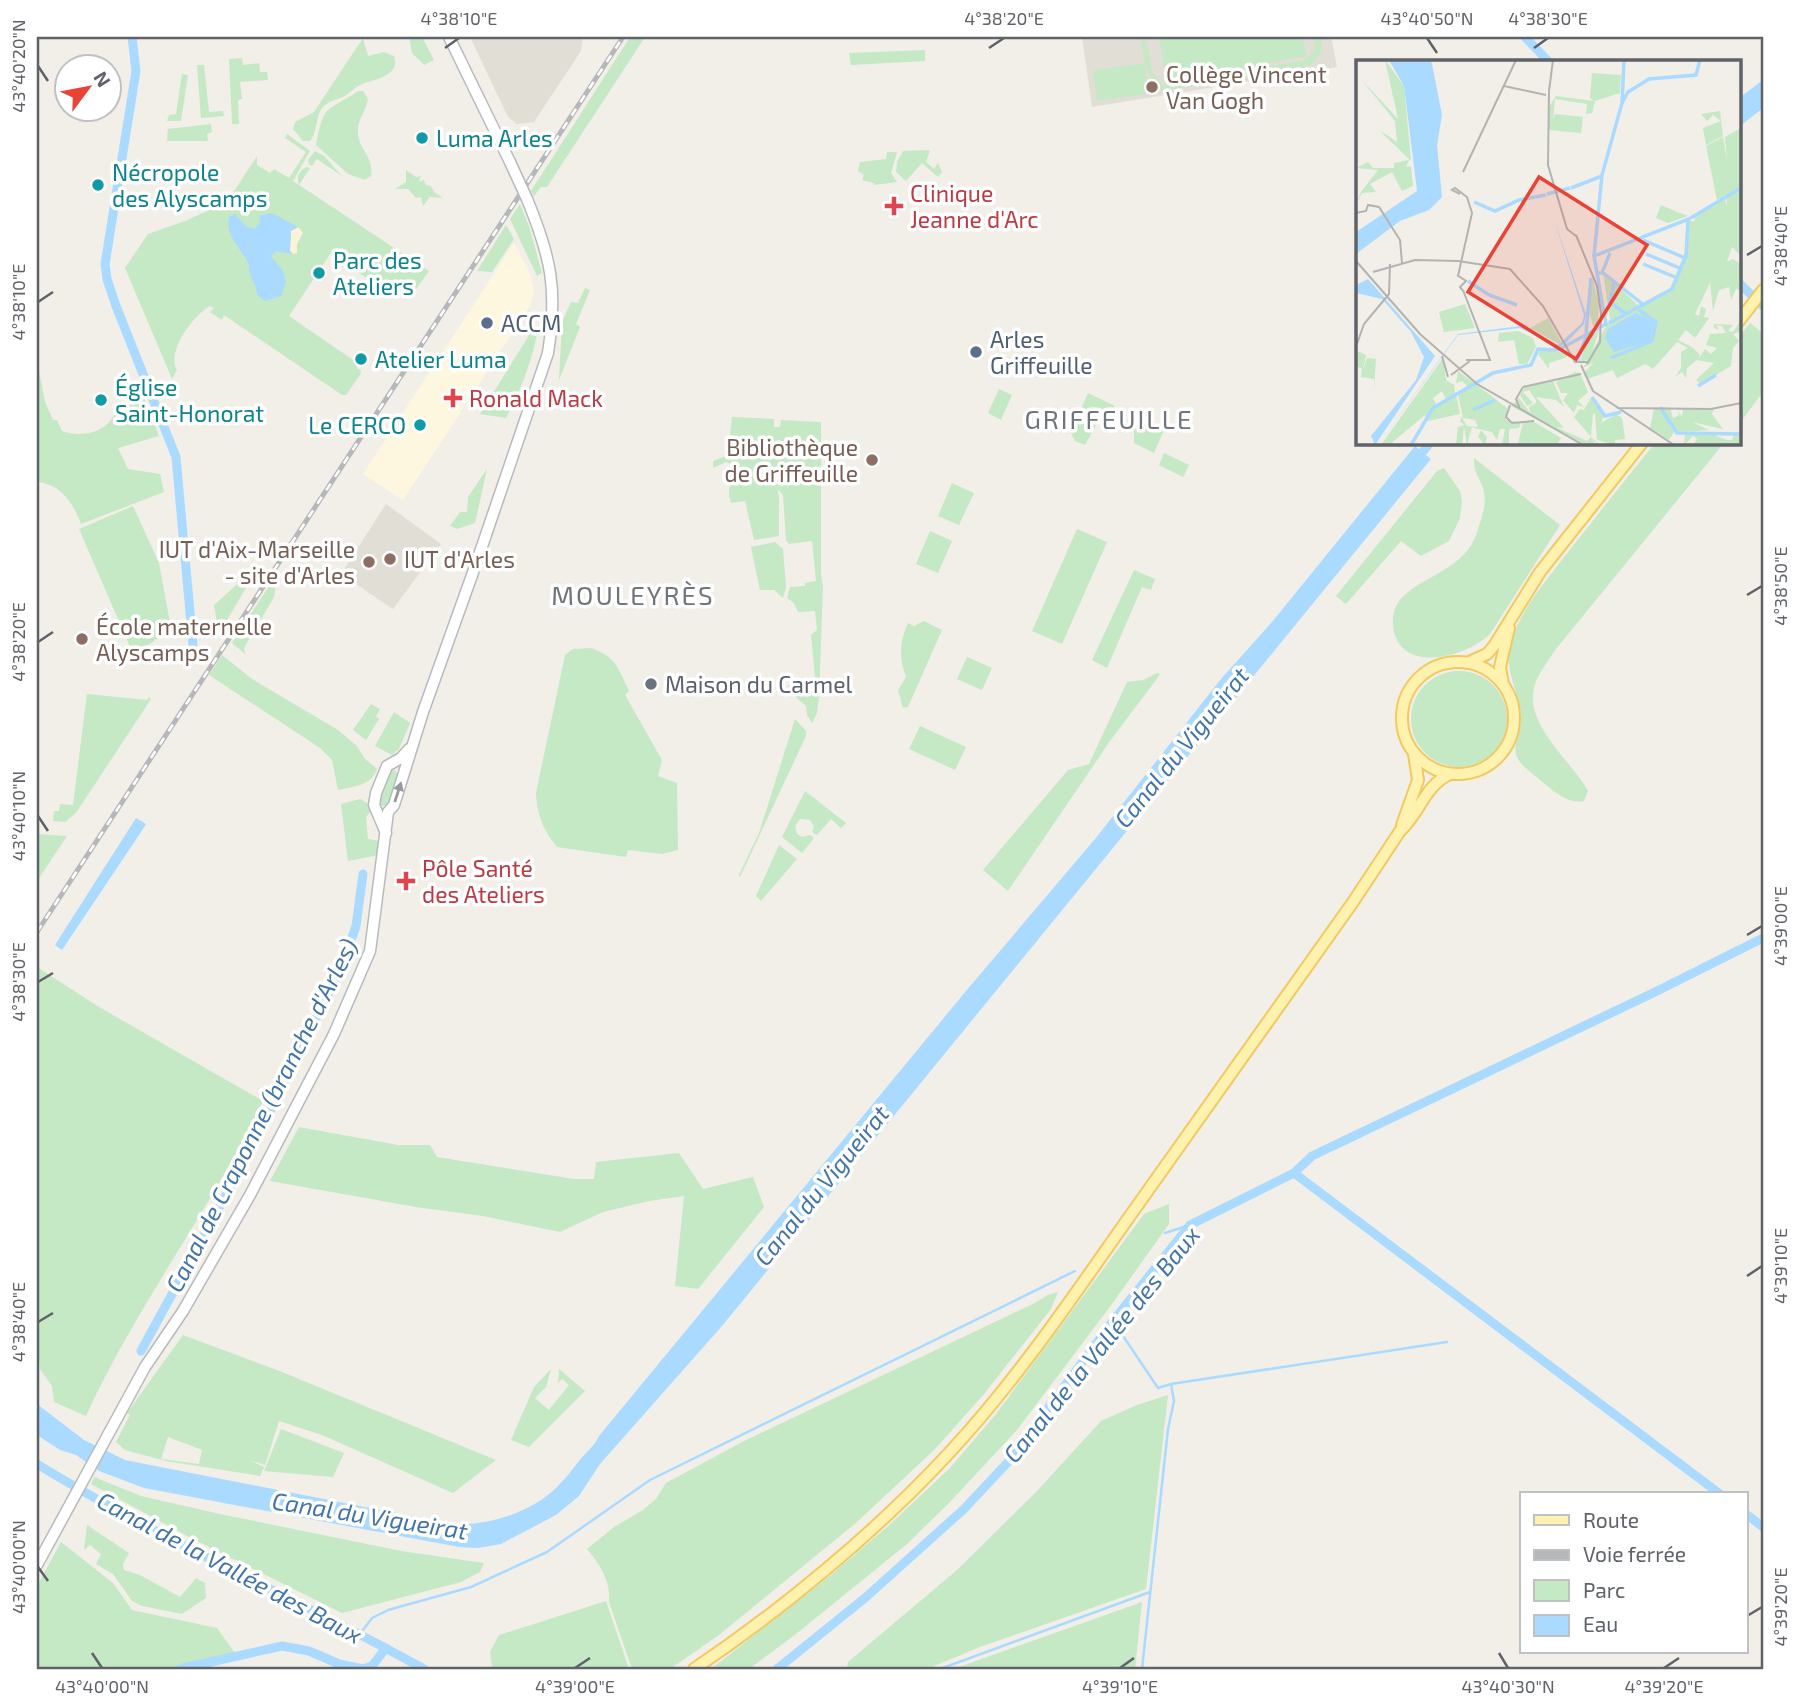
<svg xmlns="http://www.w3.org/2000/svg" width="1800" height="1706" font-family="'Exo 2',sans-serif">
<rect width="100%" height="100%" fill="#f1efe8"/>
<!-- commercial -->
<path fill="#fef7e0" d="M514,243L530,274L534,291L530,306L403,500L363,474Z"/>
<!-- education -->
<path fill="#e1ded6" d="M470,37H583L581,51L534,122L517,124L508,117Z
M1082,37H1331L1337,67L1092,107Z
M386,504L441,544L393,609L341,574Z"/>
<!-- green -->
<path fill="#c5e8c5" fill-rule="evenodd" d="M409,37H422L434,60L424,65L412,53Z
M630,37H645L547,187H541L534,196L531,191Z
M1141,37H1146L1152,72L1162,84L1168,85L1305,60L1315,50L1314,37H1321C1323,50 1320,59 1308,66L1163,91C1144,79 1144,57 1141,37Z
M1159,37H1303L1306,56L1167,81Z
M363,38L368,56L384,52L394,56C401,76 375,79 362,84C355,87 350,93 343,97C338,99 333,100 328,103C314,110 319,131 310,141H303L293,129L295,122L314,112Z
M925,50V61L851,65L849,53Z
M242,58L243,65L259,63L260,72H267L268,80L240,82L242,99L238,100L239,124H232L229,59Z
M1144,63L1149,93L1097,101L1093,71Z
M197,65H204L209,112L223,111L224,116L201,118Z
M182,74L188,75L181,121H167L169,115L176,114Z
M358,91H363L368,99C366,111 357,120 358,132C358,150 374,155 371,176L365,180L348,174L316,145C325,101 325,114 358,91Z
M211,124L212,132L207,134L208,141H167L168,129Z
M287,134L310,151L293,181L299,185C296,177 299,171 306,167L310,168L299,185L429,271L411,296L396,297L330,254L289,316L356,362L357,368L361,371L360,375L346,395H342L224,315L222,320L210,312L214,308L210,306C193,315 166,352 177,370L172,379L125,268L148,234L185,221L227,202L257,156V165L270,173L274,169L289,178L306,152L285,138Z
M930,150L926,162L934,169L938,163L942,172L938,177L922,163L906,181L896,172L897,162L903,151Z
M315,151L324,156L342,176L317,159L312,166L309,164L308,160Z
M887,152H897L891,173L897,182L874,185V183L862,180L864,175L858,171L860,162L886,159Z
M406,170L416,177L421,176L419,180L421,182L423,179L426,185L431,186L434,192L443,198L430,197L423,206L421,197L416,198L408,189H395L406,182Z
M520,204L529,226L542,273L537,276L510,219Z
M506,225L514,239L492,272L477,271Z
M585,288L590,290L576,324L580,327L559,380L562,322L571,302L578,303Z
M1750,323L1763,333V392L1739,424V337Z
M534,327L538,329C532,362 521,389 506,418L480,414Z
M37,360L45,402L53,420H57L62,431C83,439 114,431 117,405L144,397L159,436L118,448L128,469L160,474L164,492L81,524C73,503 61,484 37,482Z
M999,389L1012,395L1001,420L988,413Z
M1088,393L1115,406L1110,415C1102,414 1095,415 1092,423L1096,425L1085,445L1075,441L1071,433L1078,420L1083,419L1078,416Z
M1130,413L1164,430L1154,453L1134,443V432L1127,421Z
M732,417L774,419V427H780L781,420L821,422V575L823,587L819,697L817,713L812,723L807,715L806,706L785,688L799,680L815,678L811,635L817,630L815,611L798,612L794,603L787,598L790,587L805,586V583L816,581L812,541L789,544L786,540L783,495L777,488L775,467H774L779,498V536L754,540L745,501L731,503L729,495L731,464L726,462L713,468V461L728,455Z
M1655,443H1724L1556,649C1550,658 1543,667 1538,677C1516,719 1570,758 1588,791L1584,801C1565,805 1549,786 1534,775C1501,749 1522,747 1521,715C1519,691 1504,671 1510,647C1518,612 1544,584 1565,556C1595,518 1625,480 1655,443Z
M1164,453L1189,465L1183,477L1159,465Z
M1474,458L1560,525L1490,634C1468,656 1407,673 1395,635C1392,628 1392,616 1395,609C1407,578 1462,575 1476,535C1480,522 1487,507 1484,493C1482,479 1473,475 1474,458Z
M1444,468L1460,491L1462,501L1460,518L1449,541L1421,556L1401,541L1346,604L1336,596L1437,471Z
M487,469L475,523L457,529L450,526L460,512H467L468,497Z
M952,483L974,493L959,525L938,516Z
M133,506L159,563L171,628L134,656L79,529Z
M1077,529L1107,542L1062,644L1032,631Z
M930,531L952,541L938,573L916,564Z
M775,542L783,549L786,587L783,598L774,590H760L751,547Z
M260,564L223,627L217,622L214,605Z
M1134,570L1155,579L1151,590L1142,587L1107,668L1092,660Z
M271,583L276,586L274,597L244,648L245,654L232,643Z
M924,621L942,630L908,707L903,708L898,690L906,677C899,657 899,644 908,623L914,626Z
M591,648C616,657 618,668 629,691L625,695L662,760L658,776L677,783L678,850L662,854L628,850L626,857L557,847C543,830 537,815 536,793L565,655L573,649Z
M222,655L252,679L338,730L356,745L365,759L377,769C371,786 355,786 338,790L332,760L320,748L209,675Z
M967,657L992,668L982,690L957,679Z
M1411 719a48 48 0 1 1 96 0a48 48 0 1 1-96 0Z
M1157,673L1160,674L1156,680L1110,741L1008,891L983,870L1068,770L1089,764L1127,682L1143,680Z
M87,694L147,700L149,697L151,699L76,813L65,822L53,821L54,811H59L60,804L73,805Z
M371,704L380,709L376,716L379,719L366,740L353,730Z
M394,712L410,723L399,749L392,755L375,746Z
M795,719L806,731V736L740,877L739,875L759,833Z
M920,726L966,747L955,770L909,749Z
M392,770L396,771L398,777L388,805L382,806L378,802L388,773Z
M805,791L846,823L841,828L831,819L817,835L812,832L814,826L810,820L800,819L795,826L797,834L802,837L810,835L814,838L802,853L782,837Z
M360,799L367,803L370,812L366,817L368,839L380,841L379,855L348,861L341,804Z
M37,834L67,836L37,881Z
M779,845L797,859L761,901L756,896Z
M37,967L99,1007L263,1101C211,1210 136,1306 86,1416L54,1402L52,1386L40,1369L37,1338Z
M299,1127L398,1145H430L437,1157L574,1179H594L596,1162L679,1153L703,1189L753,1177L764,1207L698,1289L675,1286L684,1196L649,1201L603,1212L560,1232L483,1216L416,1207L270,1181Z
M1169,1204V1224L1112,1304L1017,1430L950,1502L907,1544L796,1634L749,1669H711L831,1575L887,1527L950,1468L996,1414L1144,1214Z
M1058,1292L1051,1309L984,1394L935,1449L857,1522L719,1635L670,1669H632L609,1602C611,1581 600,1565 587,1549L614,1527L643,1510L656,1499L666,1483L744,1441L1033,1304L1048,1295Z
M183,1335L282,1372L496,1460L453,1493L322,1435L279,1421L265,1465L249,1460L264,1467L260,1476L166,1461L125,1450L116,1442L130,1415L127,1413ZM168,1437L202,1450L199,1464L161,1459Z
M551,1369L546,1387L535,1398L549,1410L569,1385L562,1379L558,1383L559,1369L585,1391L529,1447L511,1440L534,1387Z
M1168,1395L1146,1589L980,1647L927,1669H847L848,1662L957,1570L1037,1491L1101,1421L1137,1405Z
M281,1429L344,1453L333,1477L264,1471Z
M94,1477L141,1496L220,1514L401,1551L484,1563L480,1572L461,1582L342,1613L193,1539L91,1484Z
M87,1525L129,1553L123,1564L124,1570L140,1575L180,1597L196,1578L205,1583L206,1598L182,1614L142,1606L132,1601L113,1574L96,1564L101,1554L90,1545L84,1550Z
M61,1542L113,1583L132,1610L217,1628L235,1653L165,1669H37V1586Z
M606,1601L629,1669H496L492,1667L490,1652L499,1635Z
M1142,1602L1135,1669H953Z"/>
<!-- sand -->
<path fill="#fbf3d9" d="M298,227L303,233L297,244V253L293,254L290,251L291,231Z"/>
<!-- water -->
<path fill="#aadaff" d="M1763,80V108L1739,127V98Z
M272,213L298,227L291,231L290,251L293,254L276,251L271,256L283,271L286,283L281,296L265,301L257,295C257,282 248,279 249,265C242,248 225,238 229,217L235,214L247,227L255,229L260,223L259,216Z
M1415,446L1431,459L722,1326L600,1464L579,1496L556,1515L501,1544L478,1548L459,1547L144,1488L99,1471L76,1455L60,1450L37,1435V1404L84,1440L125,1460L451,1524C487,1526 531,1513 557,1487C565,1479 572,1470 579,1461C586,1452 594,1447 599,1436L966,991L1095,839L1221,679L1272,622Z
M136,818L146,824L143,829L62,950L55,945Z"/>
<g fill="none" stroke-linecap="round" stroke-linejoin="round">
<!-- stream -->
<path stroke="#aadaff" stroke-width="2.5" d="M1165,1233L1190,1225
M1113,1321L1158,1388L1171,1384L1447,1342
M360,1634L372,1618L388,1610L471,1587L547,1552L650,1480L1075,1271
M940,1669L1150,1592
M1142,1669L1168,1429L1174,1401L1171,1384"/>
<!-- canal -->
<path stroke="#aadaff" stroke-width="9" d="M132,37L136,71L105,264L107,279L116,306L176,457L193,646
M1525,37L1548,61
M1739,283L1763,306
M1416,460L1430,443
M1294,1173L1312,1156L1655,992L1763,938
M141,1351L249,1153L343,964L356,926L363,874
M37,1464C162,1541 297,1598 424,1669
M1746,1514L1763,1527
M179,1669L282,1646L309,1651L339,1664L363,1669L372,1666L386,1648
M777,1669L865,1598L964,1509L1008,1462L1113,1321L1190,1225L1294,1173L1720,1494"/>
<defs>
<path id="secondary" d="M449,37L510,162
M386,833L374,805L376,793L387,766L401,758L409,749
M37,1565L145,1367L183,1311L250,1195L334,1034L370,951L388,812L394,805L423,712L476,564L548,353C558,290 551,257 527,199"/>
<path id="primary" d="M1739,321L1763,290
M1402 718a56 56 0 1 1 112 0a56 56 0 1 1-112 0Z
M1467,663L1487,654L1494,646L1540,572L1642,443
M1503,684L1500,667L1509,628
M1402,825L1418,780L1414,754
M694,1669C783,1609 876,1532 949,1453C1018,1379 1074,1295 1132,1213C1206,1109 1279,1005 1353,902L1400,831C1420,813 1424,786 1450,774"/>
</defs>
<!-- secondary casing -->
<use href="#secondary" stroke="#b6babf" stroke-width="13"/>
<!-- primary casing -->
<use href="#primary" stroke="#f2c960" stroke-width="14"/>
<!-- secondary -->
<use href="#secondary" stroke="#fff" stroke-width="10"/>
<!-- primary -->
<use href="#primary" stroke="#fff2af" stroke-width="10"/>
<defs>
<path id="rail" d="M37,932L623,37"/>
</defs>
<!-- rail casing -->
<use href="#rail" stroke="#b6b7b8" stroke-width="5"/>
<!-- rail -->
<use href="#rail" stroke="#fff" stroke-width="2.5" stroke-dasharray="8" stroke-linecap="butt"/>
<defs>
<path id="secondary-bridge" d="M510,162L527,199"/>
</defs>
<!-- secondary-bridge casing -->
<use href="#secondary-bridge" stroke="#b6babf" stroke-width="13" stroke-linecap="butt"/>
<!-- secondary-bridge -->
<use href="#secondary-bridge" stroke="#fff" stroke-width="10"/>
</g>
<!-- one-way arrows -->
<defs><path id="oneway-solid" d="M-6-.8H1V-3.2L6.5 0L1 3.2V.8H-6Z" transform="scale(1.75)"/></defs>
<use fill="#979a9d" href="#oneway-solid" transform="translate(398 792) rotate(-72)"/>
<!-- ticks -->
<path fill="none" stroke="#5f6368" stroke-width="2.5" d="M1427,38L1437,53M445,48L459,38M989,48L1004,38M1534,48L1548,38M38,66L48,81M1747,255L1762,246M38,302L53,292M1747,595L1762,586M38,642L53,632M38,816L48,831M1747,935L1762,926M38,982L53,973M1747,1276L1762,1266M38,1322L53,1313M38,1567L48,1581M1747,1616L1762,1607M92,1653L102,1668M1499,1653L1508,1668M575,1668L590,1658M1120,1668L1134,1658M1664,1668L1679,1658"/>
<!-- markers -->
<g fill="#8d6e63" stroke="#fff" stroke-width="2.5">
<circle cx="1152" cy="87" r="7"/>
<circle cx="872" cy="460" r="7"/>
<circle cx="390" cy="559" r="7"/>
<circle cx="369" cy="562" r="7"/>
<circle cx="82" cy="639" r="7"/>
</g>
<g fill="#0f9aa8" stroke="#fff" stroke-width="2.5">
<circle cx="422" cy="138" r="7"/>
<circle cx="98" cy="185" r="7"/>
<circle cx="319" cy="273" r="7"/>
<circle cx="361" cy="359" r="7"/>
<circle cx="101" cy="400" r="7"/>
<circle cx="420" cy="425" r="7"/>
</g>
<g fill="#e0444e" stroke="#fff" stroke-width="2.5">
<path d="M890.5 195.5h7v7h7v7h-7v7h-7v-7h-7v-7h7z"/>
<path d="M449.5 387.5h7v7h7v7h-7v7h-7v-7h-7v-7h7z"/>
<path d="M402.5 870.5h7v7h7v7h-7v7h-7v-7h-7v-7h7z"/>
</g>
<g fill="#5c6f8a" stroke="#fff" stroke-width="2.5">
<circle cx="487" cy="323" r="7"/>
<circle cx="976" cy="352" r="7"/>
</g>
<circle fill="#6b7280" stroke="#fff" stroke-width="2.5" cx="651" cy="684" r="7"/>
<g text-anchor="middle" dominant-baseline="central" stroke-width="7" stroke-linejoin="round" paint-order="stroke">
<!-- education labels -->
<g font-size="23" fill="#785e54" stroke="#fff" text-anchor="start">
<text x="1166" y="74">Collège Vincent<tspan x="1166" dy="26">Van Gogh</tspan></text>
<text x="858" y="447" text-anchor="end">Bibliothèque<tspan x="858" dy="26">de Griffeuille</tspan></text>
<text x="355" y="549" text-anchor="end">IUT d'Aix-Marseille<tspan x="355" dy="26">- site d'Arles</tspan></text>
<text x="404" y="559">IUT d'Arles</text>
<text x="96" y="626">École maternelle<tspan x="96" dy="26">Alyscamps</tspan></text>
</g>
<!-- culture labels -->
<g font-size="23" fill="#0d838f" stroke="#fff" text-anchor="start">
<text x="436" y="138">Luma Arles</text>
<text x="112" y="172">Nécropole<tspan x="112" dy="26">des Alyscamps</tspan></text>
<text x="333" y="260">Parc des<tspan x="333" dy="26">Ateliers</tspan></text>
<text x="375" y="359">Atelier Luma</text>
<text x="115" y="387">Église<tspan x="115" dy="26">Saint-Honorat</tspan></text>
<text x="406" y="425" text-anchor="end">Le CERCO</text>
</g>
<!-- health labels -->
<g font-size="23" fill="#be3a42" stroke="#fff" text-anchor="start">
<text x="910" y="193">Clinique<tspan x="910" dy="26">Jeanne d'Arc</tspan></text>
<text x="469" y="398">Ronald Mack</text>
<text x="422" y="868">Pôle Santé<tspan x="422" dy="26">des Ateliers</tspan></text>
</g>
<!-- service labels -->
<g font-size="23" fill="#4e5e75" stroke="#fff" text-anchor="start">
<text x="501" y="323">ACCM</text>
<text x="990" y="339">Arles<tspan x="990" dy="26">Griffeuille</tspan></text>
</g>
<!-- worship labels -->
<g font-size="23" fill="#5b616d" stroke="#fff" text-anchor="start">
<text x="665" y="684">Maison du Carmel</text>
</g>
<!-- water labels -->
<g font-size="24" font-style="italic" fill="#4174aa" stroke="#fff">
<text transform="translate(1181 747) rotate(-51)">Canal du Vigueirat</text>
<text transform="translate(261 1115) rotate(-63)">Canal de Craponne (branche d'Arles)</text>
<text transform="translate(821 1185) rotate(-51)">Canal du Vigueirat</text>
<text transform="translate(1101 1344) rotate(-51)">Canal de la Vallée des Baux</text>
<text transform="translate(370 1515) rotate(9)">Canal du Vigueirat</text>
<text transform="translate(230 1567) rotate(28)">Canal de la Vallée des Baux</text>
</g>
<!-- quarter labels -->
<g font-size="26" letter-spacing="2" fill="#70757a" stroke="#fff">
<text x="1109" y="418">GRIFFEUILLE</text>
<text x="633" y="594">MOULEYRÈS</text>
</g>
</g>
<!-- overview -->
<g transform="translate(1356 60)">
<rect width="385" height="385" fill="#f1efe8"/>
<path d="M29,0L48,26L55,101L23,70L41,82L39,61L5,19L42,59ZM236,13L265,15L264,33L239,41L236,53L230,54L231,44L199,39L197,59L199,54L227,57L225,73L192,70L193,47L200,36L238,41L234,38ZM364,51L367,76L350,85L347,68L365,61L357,55L351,61L345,54ZM385,68V196L376,187L371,202L377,199L385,204V230L380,229L375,240L373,227L363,230L357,251L354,223L339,254L343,256L345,246L350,249L348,257L353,258L339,278L330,270L322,280L336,287L344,295L342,300L349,289L355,294L361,288L350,285L354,274L370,273L366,266L360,265L363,270L358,268V264L377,265L372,271L377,272L385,260V271L377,274L383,281L377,288L375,306L345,324L340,320L358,303L341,300L331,308L330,318L326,312L319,317L325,308V292L332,288L321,282L297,309L289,304L261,318L257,310L231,319L228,313L238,302L227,308L254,259L247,213L282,245L314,229L329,192L331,161H339L338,157L369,139L371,148L370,135L361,140L350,86L367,77L371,100L369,77ZM53,100L50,107L55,106L57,126L46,131L36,112L14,124L20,132L6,133L0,145L5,132L22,110L0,108L12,102L17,108H38V103ZM305,145L319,151L332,156L312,163L300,158ZM236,216L243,243L242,264L237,266L232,248ZM109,244L119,268L88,272L83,252ZM192,258L205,282L203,284L174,268ZM243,270L234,299L224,302L231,279ZM162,271L177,278L180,287L171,304H163L158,280L142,282L143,273ZM185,289L210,293L211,297L193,303V309L182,294ZM1,291L10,295L7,310L11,298L20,299L18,330V319L5,317L6,308L0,307ZM87,298L90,320L98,325L99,334L90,339L86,331L77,338L80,344L71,360L69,355L33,385H25ZM102,311L151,348L150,360L165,363L163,368L153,369V384H146L149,369H144L141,380L136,372L124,369L131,377L129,385L122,377L125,370L116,367L111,385L108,367L106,385L100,384L102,367L109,365L104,362L105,356L111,366L122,367L119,360L107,358L102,334L113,328L106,321L100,323ZM219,312L224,313L232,332L222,341L228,347L221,345L218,353L207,340L212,333H205L200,322ZM197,321L208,347L200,340L180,337L208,368L200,367L231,381L235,377L218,357L224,349L237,352L235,377L244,385L236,380L240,385H229L155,346L163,338L174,353L173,347L180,343V340L173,330L167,332L177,343L171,346L164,335L169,327ZM100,335L104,354L72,361L76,350ZM235,338L248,355L245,363L260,354L266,358L269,379L259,380V385L241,380L239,354L228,349ZM305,347L314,348L317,358L323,355L321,350L326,357L327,350L358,349L356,354L367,369L336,362L353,370L321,372ZM298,348L305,350L318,372L313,380L294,368ZM167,362H178L205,378L201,385H177L175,379L176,385L162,384ZM360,372V376L371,380H376L378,373L385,375V385H337L341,379L337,376L328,385L329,373Z" fill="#c5e8c5"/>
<path d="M33,0H74L76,4L86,55L81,85L86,137L73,150L44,161L0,194V172L61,131L48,26ZM198,159L230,254L228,264L211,282L203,287L164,268L102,275L22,385L102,274L164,266L202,285L226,263L228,255ZM12,219L79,296L19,385L15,376L60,320L68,297L55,272L26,239L0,233V225ZM279,253L298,261L294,281L258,292L249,278L252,269Z" fill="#aadaff"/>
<path fill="none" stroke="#aadaff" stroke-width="3.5" d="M266,44L268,0M215,128L246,116M191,134L214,128M118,142L139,151L163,140L190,135M287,180L329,198M290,194L326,209M238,196L246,115L266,43L272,32L293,19L340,15L344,0M287,204L319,217M246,212L289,246M240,213H246L254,193M112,221L133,235L161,245M258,223L254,242L270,254M253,263L316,229L330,196L332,160M230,273L235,218M255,298L296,281L300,262L283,250M221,302L232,272M342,326L360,315M236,337L249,356L265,352M304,347L321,373L385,374M117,350L139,340M55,385L77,348L137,313L175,305L182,289L202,290L250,264L238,196L333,159L385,128"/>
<path fill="none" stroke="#b3b3b1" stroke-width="2" d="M148,26L190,35M193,31L192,105L211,169L220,176M193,31L197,0M107,112L160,0M0,153L10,151L12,145L23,147L44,180L46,203M220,175L241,226L245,253L244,282L231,304M0,201L64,274L121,324L227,385M102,201L154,209L187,246L219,302H232M17,212L59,200L103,201M101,215L110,221L104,227L108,232M102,216L116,153L111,137L99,128L96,130L104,134M107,230L134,300H110M1,284L8,264L33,234L34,204M86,296L92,317M225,305L237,331L318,385M95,315L114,301M167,327L225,314M154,345L150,357L156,363M261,348L355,349L385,343M164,349L160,339L167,327M156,363L178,361"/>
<path fill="#ea4335" fill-opacity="0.15" stroke="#ea4335" stroke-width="3.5" d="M183,117L291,185L220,299L112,232Z"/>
<rect width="385" height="385" fill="none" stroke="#5f6368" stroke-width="3.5"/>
</g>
<!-- border -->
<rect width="1800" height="1706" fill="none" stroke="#ffffff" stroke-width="77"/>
<!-- legend -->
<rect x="1520" y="1492" width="228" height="161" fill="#ffffff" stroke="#bfc1c3" stroke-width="2"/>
<rect x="1534" y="1515" width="35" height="10" fill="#fff2af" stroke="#bfc1c3" stroke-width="2"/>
<text x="1583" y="1528" font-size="21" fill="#5f6368">Route</text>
<rect x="1534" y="1550" width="35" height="10" fill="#b6b7b8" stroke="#bfc1c3" stroke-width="2"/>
<text x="1583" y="1562" font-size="21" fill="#5f6368">Voie ferrée</text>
<rect x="1534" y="1580" width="35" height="21" fill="#c5e8c5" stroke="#bfc1c3" stroke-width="2"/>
<text x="1583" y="1598" font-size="21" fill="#5f6368">Parc</text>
<rect x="1534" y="1615" width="35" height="21" fill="#aadaff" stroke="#bfc1c3" stroke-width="2"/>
<text x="1583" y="1632" font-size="21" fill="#5f6368">Eau</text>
<!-- north arrow -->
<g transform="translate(88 88) rotate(58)"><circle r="33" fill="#ffffff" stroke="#bfc1c3" stroke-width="2"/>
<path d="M0-5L12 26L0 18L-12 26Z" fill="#ea4335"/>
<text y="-10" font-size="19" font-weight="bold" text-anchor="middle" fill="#5f6368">N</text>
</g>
<rect x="38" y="38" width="1724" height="1630" fill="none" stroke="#5f6368" stroke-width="2.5"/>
<g font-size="18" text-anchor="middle" fill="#5f6368">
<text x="459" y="25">4°38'10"E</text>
<text x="1004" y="25">4°38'20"E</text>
<text x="1427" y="25">43°40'50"N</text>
<text x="1548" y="25">4°38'30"E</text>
<text transform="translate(19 66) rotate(-90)" y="6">43°40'20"N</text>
<text transform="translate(1781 246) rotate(-90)" y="6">4°38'40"E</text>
<text transform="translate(19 302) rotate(-90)" y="6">4°38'10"E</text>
<text transform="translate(1781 586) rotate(-90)" y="6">4°38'50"E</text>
<text transform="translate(19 642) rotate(-90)" y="6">4°38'20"E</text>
<text transform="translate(19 816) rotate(-90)" y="6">43°40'10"N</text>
<text transform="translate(1781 926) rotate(-90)" y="6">4°39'00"E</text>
<text transform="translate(19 982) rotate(-90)" y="6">4°38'30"E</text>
<text transform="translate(1781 1266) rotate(-90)" y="6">4°39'10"E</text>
<text transform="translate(19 1322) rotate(-90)" y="6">4°38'40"E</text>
<text transform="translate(19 1567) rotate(-90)" y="6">43°40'00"N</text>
<text transform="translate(1781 1607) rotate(-90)" y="6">4°39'20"E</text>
<text x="102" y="1693">43°40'00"N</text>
<text x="575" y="1693">4°39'00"E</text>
<text x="1120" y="1693">4°39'10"E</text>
<text x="1508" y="1693">43°40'30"N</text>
<text x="1664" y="1693">4°39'20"E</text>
</g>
</svg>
